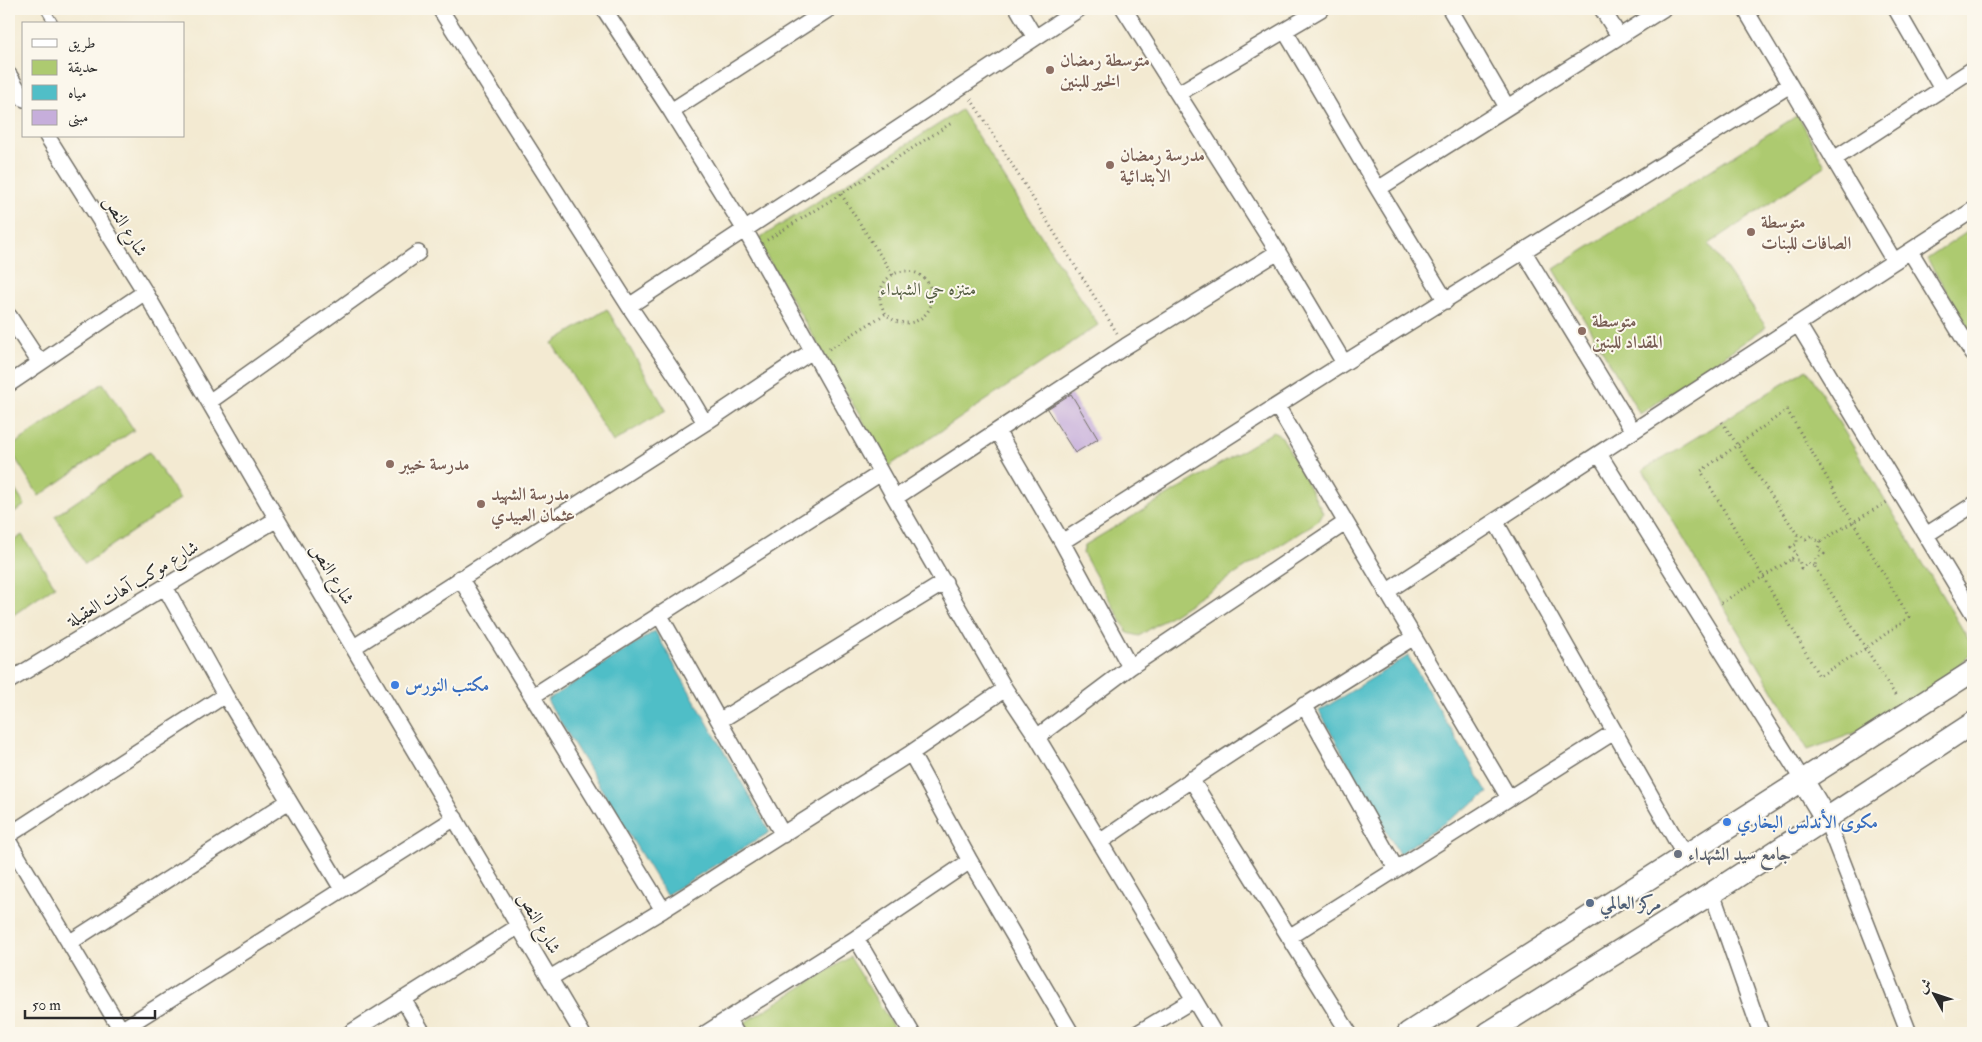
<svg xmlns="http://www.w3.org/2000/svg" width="1982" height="1042" font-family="'IM FELL Double Pica',Amiri,serif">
<rect width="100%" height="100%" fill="#fbf7ec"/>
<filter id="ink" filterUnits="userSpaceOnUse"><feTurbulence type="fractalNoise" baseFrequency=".02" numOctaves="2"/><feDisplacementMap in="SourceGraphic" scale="10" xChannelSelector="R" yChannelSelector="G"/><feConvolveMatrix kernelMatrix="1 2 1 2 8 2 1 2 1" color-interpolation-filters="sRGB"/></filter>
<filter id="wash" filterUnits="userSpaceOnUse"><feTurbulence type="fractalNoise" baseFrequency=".0096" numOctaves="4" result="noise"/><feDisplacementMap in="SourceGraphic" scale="20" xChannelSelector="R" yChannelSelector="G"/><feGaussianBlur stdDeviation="1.12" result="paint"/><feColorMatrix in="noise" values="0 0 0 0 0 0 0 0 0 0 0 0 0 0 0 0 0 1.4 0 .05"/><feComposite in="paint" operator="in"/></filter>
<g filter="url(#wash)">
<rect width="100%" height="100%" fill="#f3ead2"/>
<!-- green -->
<path fill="#adca70" stroke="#6c7a4e" d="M961,110L1098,325L889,466L757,240Z
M1798,115L1825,166L1709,244L1766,327L1640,414L1554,269Z
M1973,228V334L1927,259Z
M607,309L666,410L613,442L552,343Z
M1807,369L1973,647V652L1907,714L1808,750L1643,470Z
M103,383L134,430L39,496L9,448Z
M1273,432L1282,437L1323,513L1318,521L1139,636L1128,633L1083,553L1085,545Z
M149,452L180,499L85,564L55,516Z
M9,481L25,505L9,516Z
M22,535L55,586L9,618V544Z
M850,957L897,1033H750L744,1023Z"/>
<!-- water -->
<path fill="#50bec7" stroke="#3e7479" d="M655,631L770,832L666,895L547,700Z
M1408,656L1488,793L1399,854L1319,711Z"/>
<g id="blocks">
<!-- building -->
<path fill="#c6aedb" d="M1071,394L1098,439L1075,453L1047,409Z"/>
</g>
</g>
<g filter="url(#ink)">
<use href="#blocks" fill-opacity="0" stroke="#716e65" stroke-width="1"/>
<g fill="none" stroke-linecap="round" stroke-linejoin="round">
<defs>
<path id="service" d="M45,9L54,24"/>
<path id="minor" d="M604,9L671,111L745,230L895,498L1005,689L1037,737L1214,1033
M1018,9L1035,38
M1124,9L1278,252L1344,363
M1450,9L1507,107
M1602,9L1619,36
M1745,9L1894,261
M1896,9L1942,89
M1285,31L1378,189L1446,301
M9,75L24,99
M1179,93L1321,9
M671,111L829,9
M47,136L145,292L277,519L582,1033
M1834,159L1973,69
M1378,189L1663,9
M1910,251L1973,354
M1524,252L1633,431
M629,306L1079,9
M9,316L40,363
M1798,324L1973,613
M9,384L145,292
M209,402L418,253
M1277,406L1509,798
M705,423L812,351
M997,431L1062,542
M1599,454L1803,781
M895,498L1126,346L1278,252
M1495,521L1685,856
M1926,535L1973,505
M460,578L663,910L911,753L1005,689
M165,587L225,695L342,889
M1386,592L1973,210
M659,614L783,835
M354,647L705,423L685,389L629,306L440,9
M1130,667L1062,542L1344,363L1790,85
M9,681L277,519
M533,696L881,473
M1304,705L1396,869
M719,721L945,582
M1037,737L1130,667L1345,523
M911,753L970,861L1071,1033
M1191,779L1349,1033
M1826,819L1909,1033
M9,835L225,695
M9,842L123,1033
M1100,842C1203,770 1308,703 1414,637
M1712,893L1761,1033
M1289,937L1614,732
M856,938L912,1033
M69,943L289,801
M550,978L663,910
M403,999L423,1033
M728,1020L736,1033
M121,1030L455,818
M350,1033L519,926
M706,1033L856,938L970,861
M1138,1033L1193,1000"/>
<path id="secondary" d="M1803,781L1826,819
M1408,1033L1973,671
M1488,1033L1712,893L1973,723"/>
</defs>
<!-- service casing -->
<use href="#service" stroke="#716e65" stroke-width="10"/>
<!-- minor casing -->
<use href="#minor" stroke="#716e65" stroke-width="18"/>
<!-- secondary casing -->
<use href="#secondary" stroke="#716e65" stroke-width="24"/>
<!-- path -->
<path stroke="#716e65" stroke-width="3" stroke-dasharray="1 4" stroke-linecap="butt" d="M971,99L1117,333
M767,240L841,194
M880 297a26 26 0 1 1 52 0a26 26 0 1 1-52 0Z
M893,275L841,194L953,122
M829,349L885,314
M1787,410L1909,617L1865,649L1819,676L1763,577L1701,471Z
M1722,422L1797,534
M1797,534L1806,539L1812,535L1815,540L1821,541L1818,548L1824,554L1816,558L1815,567L1808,563L1801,568L1799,560H1790L1797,554L1791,547L1797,544Z
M1821,541L1887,502
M1815,567L1897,698
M1721,603L1790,560"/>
<!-- service -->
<use href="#service" stroke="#fff" stroke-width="8"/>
<!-- minor -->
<use href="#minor" stroke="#fff" stroke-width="15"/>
<!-- secondary -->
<use href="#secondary" stroke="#fff" stroke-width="21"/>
</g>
</g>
<!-- markers -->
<g fill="#8d6e63" stroke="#fbf7ec" stroke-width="2">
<circle cx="1050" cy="70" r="5"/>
<circle cx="1110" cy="165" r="5"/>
<circle cx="1751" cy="232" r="5"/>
<circle cx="1582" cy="331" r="5"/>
<circle cx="390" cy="464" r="5"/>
<circle cx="481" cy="504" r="5"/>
</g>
<g fill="#3f7fe0" stroke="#fbf7ec" stroke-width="2">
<circle cx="395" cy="685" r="5"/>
<circle cx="1727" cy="822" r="5"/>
</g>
<circle fill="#6b7280" stroke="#fbf7ec" stroke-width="2" cx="1678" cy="854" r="5"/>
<circle fill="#5c6f8a" stroke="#fbf7ec" stroke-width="2" cx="1590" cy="903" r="5"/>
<g text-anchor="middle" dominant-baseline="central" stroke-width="4" stroke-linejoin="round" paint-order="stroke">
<!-- education labels -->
<g font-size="18" font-weight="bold" fill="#785e54" stroke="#fbf7ec" text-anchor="start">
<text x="1060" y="60">متوسطة رمضان<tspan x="1060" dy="21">الخير للبنين</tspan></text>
<text x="1120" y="155">مدرسة رمضان<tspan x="1120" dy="21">الابتدائية</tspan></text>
<text x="1761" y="222">متوسطة<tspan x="1761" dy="21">الصافات للبنات</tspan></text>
<text x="1592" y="321">متوسطة<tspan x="1592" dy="21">المقداد للبنين</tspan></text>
<text x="400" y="464">مدرسة خيبر</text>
<text x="491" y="494">مدرسة الشهيد<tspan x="491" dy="21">عثمان العبيدي</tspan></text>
</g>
<!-- street labels -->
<g font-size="18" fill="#2b2b2b" stroke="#fbf7ec">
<text transform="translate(125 226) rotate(58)">شارع النص</text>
<text transform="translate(332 574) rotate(59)">شارع النص</text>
<text transform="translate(133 584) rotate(-31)">شارع موكب آهات العقيلة</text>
<text transform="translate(539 923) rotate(60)">شارع النص</text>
</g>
<!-- park labels -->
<g font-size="18" fill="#525b40" stroke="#fbf7ec">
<text x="928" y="289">متنزه حي الشهداء</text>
</g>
<!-- shop labels -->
<g font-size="18" font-weight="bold" fill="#366cbe" stroke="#fbf7ec" text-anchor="start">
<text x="405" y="685">مكتب النورس</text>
<text x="1737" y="822">مكوى الأندلس البخاري</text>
</g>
<!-- worship labels -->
<g font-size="18" font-weight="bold" fill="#5b616d" stroke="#fbf7ec" text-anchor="start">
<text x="1688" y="854">جامع سيد الشهداء</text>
</g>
<!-- service labels -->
<g font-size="18" font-weight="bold" fill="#4e5e75" stroke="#fbf7ec" text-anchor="start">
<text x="1600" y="903">مركز العالمي</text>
</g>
</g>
<!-- margin -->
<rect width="1982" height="1042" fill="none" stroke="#fbf7ec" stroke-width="30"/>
<!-- legend -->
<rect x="22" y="22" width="162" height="115" fill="#fbf7ec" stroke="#a8a59f"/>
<rect x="32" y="39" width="25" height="8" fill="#ffffff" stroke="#a8a59f"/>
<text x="68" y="48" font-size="15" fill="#2b2b2b">طريق</text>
<rect x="32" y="60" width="25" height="15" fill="#adca70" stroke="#a8a59f"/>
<text x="68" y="72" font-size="15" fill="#2b2b2b">حديقة</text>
<rect x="32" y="85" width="25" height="15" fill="#50bec7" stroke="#a8a59f"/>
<text x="68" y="98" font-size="15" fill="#2b2b2b">مياه</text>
<rect x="32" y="110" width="25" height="15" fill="#c6aedb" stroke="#a8a59f"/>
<text x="68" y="122" font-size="15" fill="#2b2b2b">مبنى</text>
<!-- north arrow -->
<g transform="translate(1934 994) rotate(310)" stroke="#fbf7ec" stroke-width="4" paint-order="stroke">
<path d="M0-4L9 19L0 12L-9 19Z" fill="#2b2b2b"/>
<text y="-8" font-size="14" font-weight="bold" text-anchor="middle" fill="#2b2b2b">ش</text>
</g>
<!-- scale -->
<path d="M25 1010v8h130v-8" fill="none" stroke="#2b2b2b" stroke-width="2.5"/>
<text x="32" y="1010" font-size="15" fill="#2b2b2b" stroke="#fbf7ec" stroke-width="4" paint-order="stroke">50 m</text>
</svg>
